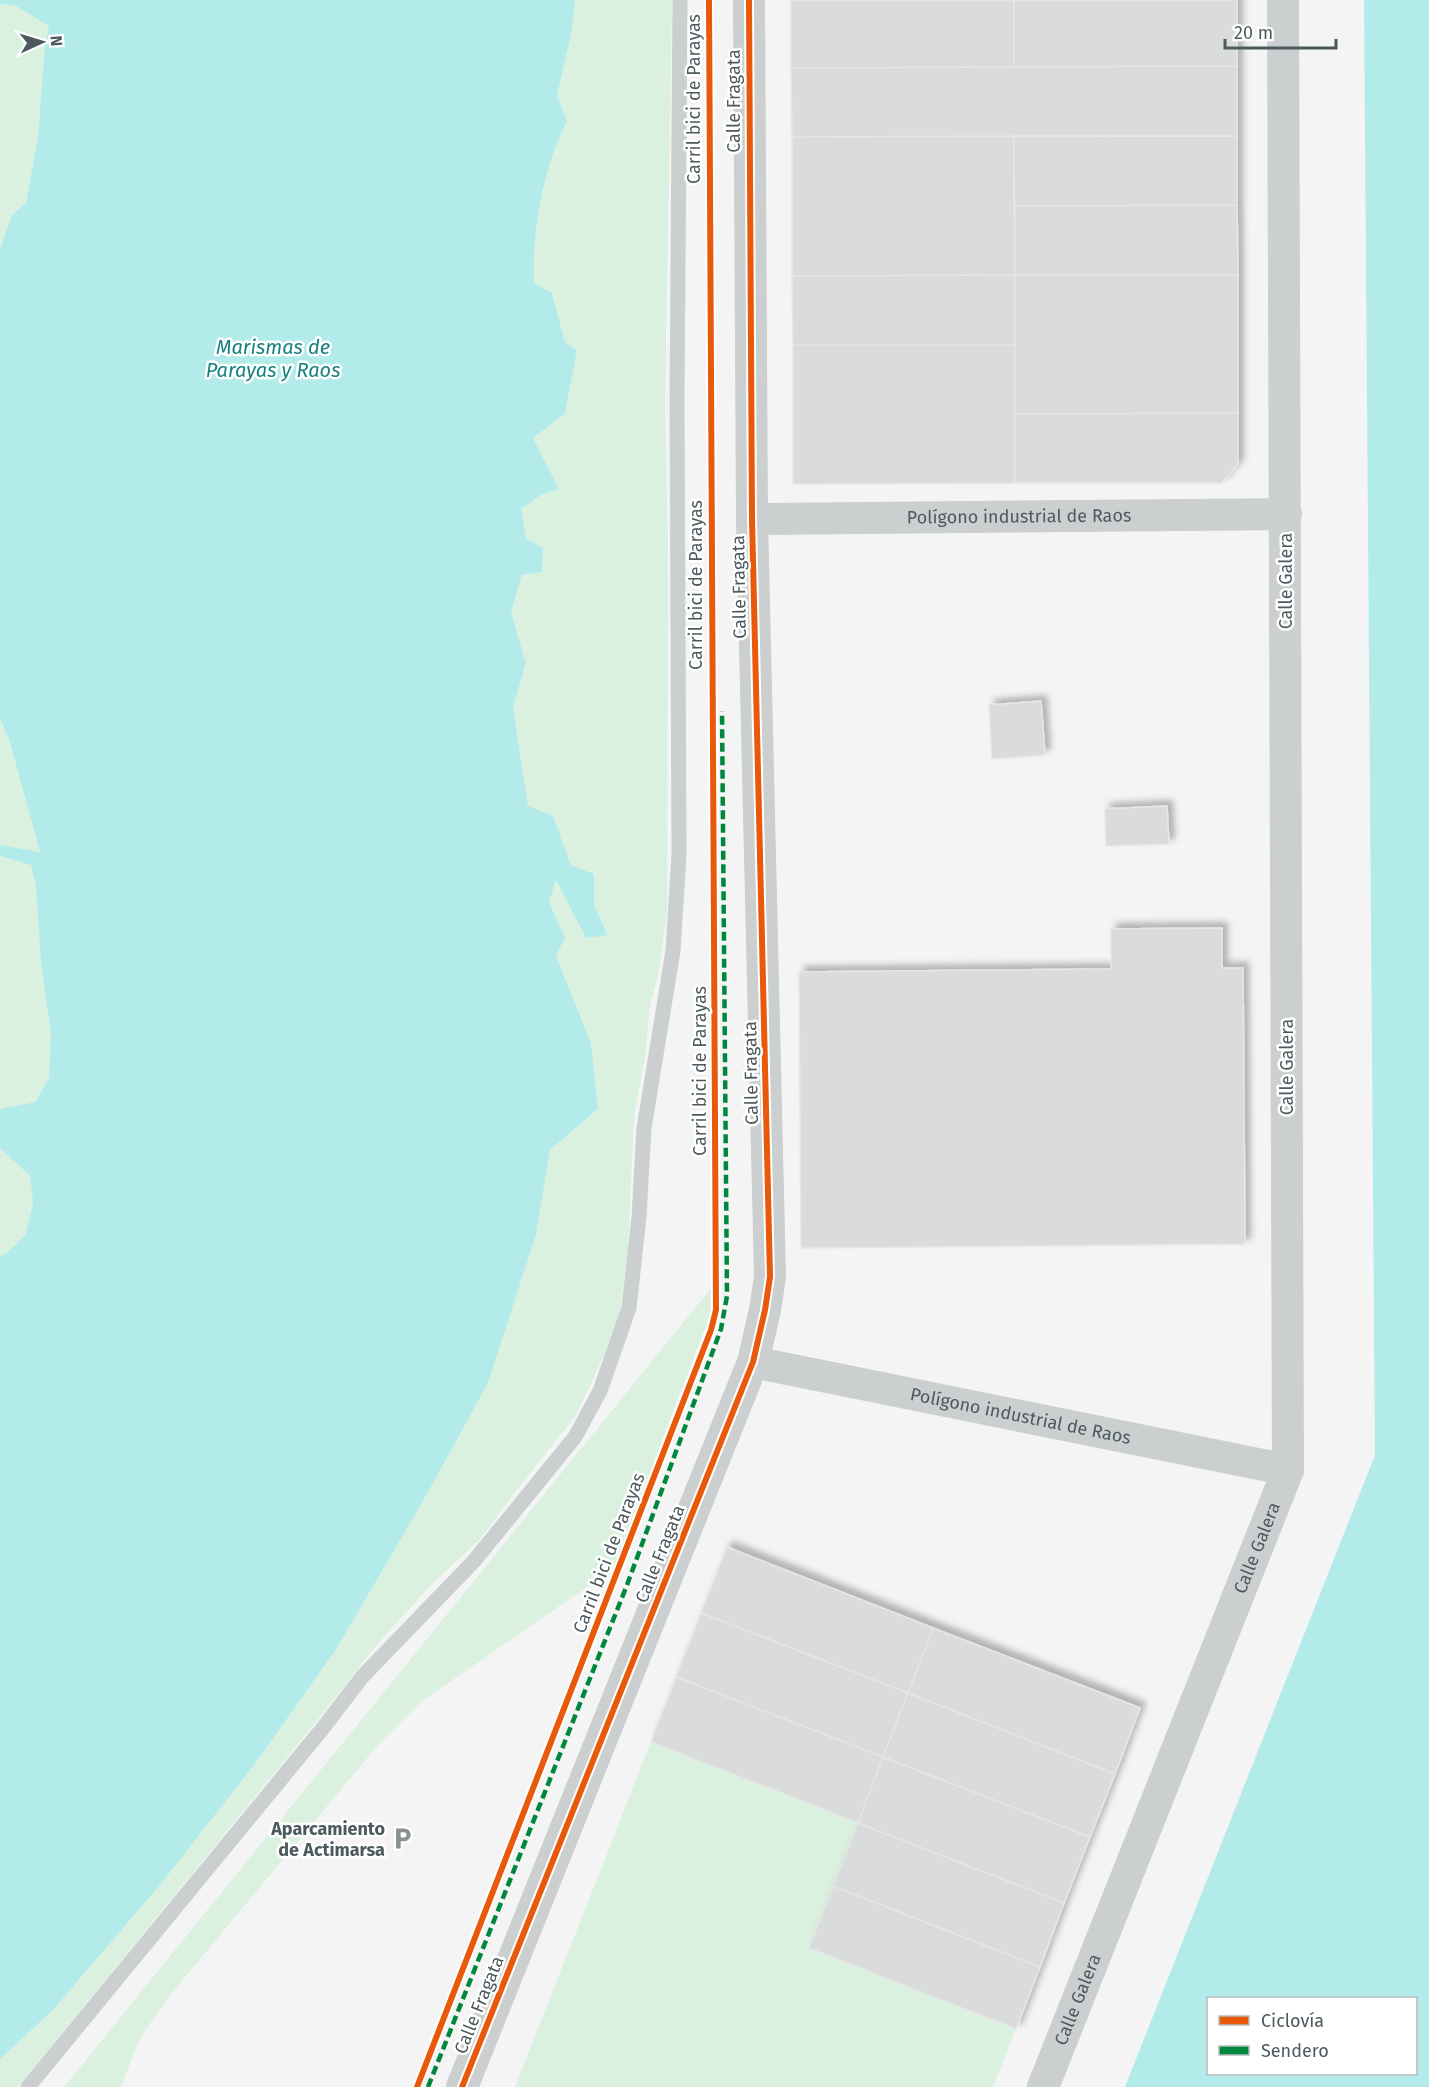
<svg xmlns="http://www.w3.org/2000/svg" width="1429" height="2087" font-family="'Fira Sans',sans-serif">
<defs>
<filter id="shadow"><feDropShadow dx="5.5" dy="-5.5" stdDeviation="3" flood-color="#0004"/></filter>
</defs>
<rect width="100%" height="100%" fill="#f4f4f4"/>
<!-- green -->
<path fill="#dbf1df" d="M575,0H672L665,403L668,547L667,912L658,976L650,1005L646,1051L634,1117L628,1248L620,1311L608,1347L576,1415L519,1487L480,1539L431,1585L373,1649L329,1706L18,2087H0V2059L53,2010L160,1885L255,1764L337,1648L427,1494L488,1383L536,1235L550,1150L598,1109L591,1043L556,956L565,938L549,902L556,879L586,938L608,934L594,905V874L571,865L553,817L528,806L513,707L526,663L511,612L522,575L542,572L543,548L526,538L521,509L541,495L559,489L533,438L565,414L577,350L565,342L552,293L534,283C534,227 542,172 567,121L557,95L572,31Z
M0,4L16,6L49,25L45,44L38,136L26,203L12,215L0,249V267Z
M0,719L9,738L40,852L0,845Z
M0,856L31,865L36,886L41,964L51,1034L49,1078L34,1102L2,1110L0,1109Z
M0,1148L30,1176L33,1203L25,1236L4,1255L0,1256Z
M712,1287V1310L613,1569L421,1702L378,1745L171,1994L140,2038L121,2087H64Z
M651,1742L858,1823L809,1948L1016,2029L993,2087H515Z"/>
<!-- water -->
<path fill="#b3ebeb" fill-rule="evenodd" d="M0,0H575L572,31L557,95L567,121C542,172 533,228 534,283L552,293L565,342L577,350L565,414L533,438L559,489L541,495L521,509L526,538L543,548L542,572L522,575L511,612L526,663L513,707L528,806L553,816L571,865L594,874V905L608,935L586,938L556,880L549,902L565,938L556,956L591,1043L598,1109L550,1150L536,1235L488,1383L427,1494L337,1648L255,1764L160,1885L53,2010L0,2059V1256L4,1255L25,1236L33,1203L30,1176L0,1148V1109L35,1102L49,1078L51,1034L41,964L36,886L31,865L0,856V845L40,852L9,739L0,719V249L12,215L26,203L38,136L45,44L49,26L16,6L0,4Z
M1364,0H1429V2087H1125L1375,1455ZM1416,1998V2074H1208V1998Z"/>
<!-- building -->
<path fill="#dadcdc" stroke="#e5e6e6" stroke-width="1.5" filter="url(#shadow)" d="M791,0H1014V67L791,68Z
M1014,0H1237V66L1014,67Z
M1237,66V136L792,137L791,68Z
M1014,136H1237V205L1014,206Z
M1014,136L1015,275L792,276V137Z
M1237,205L1238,275H1015L1014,206Z
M1015,275H1238V413L1015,414Z
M1015,275V345H793L792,276Z
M793,345H1015V483L793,484Z
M1238,413V464L1221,483H1015V414Z
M1041,701L1045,755L992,759L989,705Z
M1167,806L1169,844L1106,846L1105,809Z
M1222,928V968H1243L1245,1244L801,1248L799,972L1111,969V929Z
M727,1547L933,1628L908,1693L701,1613Z
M701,1613L908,1693L883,1757L676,1677Z
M933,1628L1140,1708L1115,1774L908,1693Z
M676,1677L883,1757L858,1823L651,1742Z
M908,1693L1115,1774L1090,1837L883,1757Z
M883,1757L1090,1837L1064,1903L858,1823Z
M858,1823L1064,1903L1040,1967L833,1886Z
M833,1886L1040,1967L1016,2029L809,1948Z"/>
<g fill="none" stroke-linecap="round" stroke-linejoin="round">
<!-- lane -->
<path stroke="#cccfcf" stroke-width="15" d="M28,2087L323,1728L362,1677L474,1561L575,1437L600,1391L629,1308L639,1217L644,1128L673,951L679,855L677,400L680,0"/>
<!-- street -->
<g stroke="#cccfcf" stroke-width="32">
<path id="s1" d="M752,519L1286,514"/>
<path id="s2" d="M753,1362L1288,1470"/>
<path d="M462,2087L753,1362L765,1310L770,1277L752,519L749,0"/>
<path id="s3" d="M1043,2087L1288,1470L1283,0"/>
</g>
<!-- quiet -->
<path stroke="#00873e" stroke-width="4.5" stroke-dasharray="9 4.5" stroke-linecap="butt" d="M428,2087L627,1585L721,1329L727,1296L722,711"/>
<defs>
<path id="cycleway" d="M417,2087L711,1330L716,1310L709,0
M462,2087L753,1362L765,1310L770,1277L752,519L749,0"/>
</defs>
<!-- cycleway casing -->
<use href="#cycleway" stroke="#fff" stroke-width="10"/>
<!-- cycleway -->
<use href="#cycleway" stroke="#e8590c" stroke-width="6"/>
</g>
<!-- icons -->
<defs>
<symbol id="parking-bare" viewBox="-9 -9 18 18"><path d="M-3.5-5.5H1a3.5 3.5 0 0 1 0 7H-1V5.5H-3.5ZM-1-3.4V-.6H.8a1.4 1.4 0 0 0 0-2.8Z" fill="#879093" stroke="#fff" stroke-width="2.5" paint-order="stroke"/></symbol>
</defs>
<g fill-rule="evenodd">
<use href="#parking-bare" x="386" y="1822" width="33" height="33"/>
</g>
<g text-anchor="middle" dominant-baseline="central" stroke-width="5" stroke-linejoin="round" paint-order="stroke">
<!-- street labels -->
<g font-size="18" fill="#4c5a5f" stroke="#fff">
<text transform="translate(694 99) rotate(-90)">Carril bici de Parayas</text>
<text transform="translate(734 101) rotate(-90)">Calle Fragata</text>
<text stroke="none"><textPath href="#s1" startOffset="267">Polígono industrial de Raos</textPath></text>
<text transform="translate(1286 581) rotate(-90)">Calle Galera</text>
<text transform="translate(696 585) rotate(-90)">Carril bici de Parayas</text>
<text transform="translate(739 587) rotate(-91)">Calle Fragata</text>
<text transform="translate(1287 1067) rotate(-90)">Calle Galera</text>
<text transform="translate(700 1071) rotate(-90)">Carril bici de Parayas</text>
<text transform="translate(751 1073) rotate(-91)">Calle Fragata</text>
<text stroke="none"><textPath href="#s2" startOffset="273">Polígono industrial de Raos</textPath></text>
<text stroke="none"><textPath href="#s3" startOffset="580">Calle Galera</textPath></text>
<text transform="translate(609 1553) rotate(-69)">Carril bici de Parayas</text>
<text transform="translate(660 1554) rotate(-68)">Calle Fragata</text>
<text stroke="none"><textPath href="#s3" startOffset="94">Calle Galera</textPath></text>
<text transform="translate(479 2005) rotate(-68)">Calle Fragata</text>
</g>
<!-- poi labels -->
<g font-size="18" font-weight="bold" fill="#4c5a5f" stroke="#fff" text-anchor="end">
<text x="385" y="1829">Aparcamiento<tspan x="385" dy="21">de Actimarsa</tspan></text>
</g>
<!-- water labels -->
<g font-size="20" font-style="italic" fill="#168281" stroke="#fff">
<text x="273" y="347">Marismas de<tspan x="273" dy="23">Parayas y Raos</tspan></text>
</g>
</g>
<!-- legend -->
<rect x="1207" y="1997" width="210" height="78" fill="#ffffff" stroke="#b7bdbf" stroke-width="1.5"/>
<rect x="1219" y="2016" width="30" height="9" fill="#e8590c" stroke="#b7bdbf" stroke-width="1.5"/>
<text x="1261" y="2027" font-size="18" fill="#4c5a5f">Ciclovía</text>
<rect x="1219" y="2046" width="30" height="9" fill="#00873e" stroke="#b7bdbf" stroke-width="1.5"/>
<text x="1261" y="2057" font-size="18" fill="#4c5a5f">Sendero</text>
<!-- north arrow -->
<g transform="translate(42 42) rotate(86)" stroke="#ffffff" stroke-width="4.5" paint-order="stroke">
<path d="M0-4.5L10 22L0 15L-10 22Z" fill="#4c5a5f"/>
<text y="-9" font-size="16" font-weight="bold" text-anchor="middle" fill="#4c5a5f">N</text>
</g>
<!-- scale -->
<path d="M1225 39v9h111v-9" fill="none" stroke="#4c5a5f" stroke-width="3"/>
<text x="1234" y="39" font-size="18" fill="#4c5a5f" stroke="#ffffff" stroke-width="4.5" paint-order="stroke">20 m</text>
</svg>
